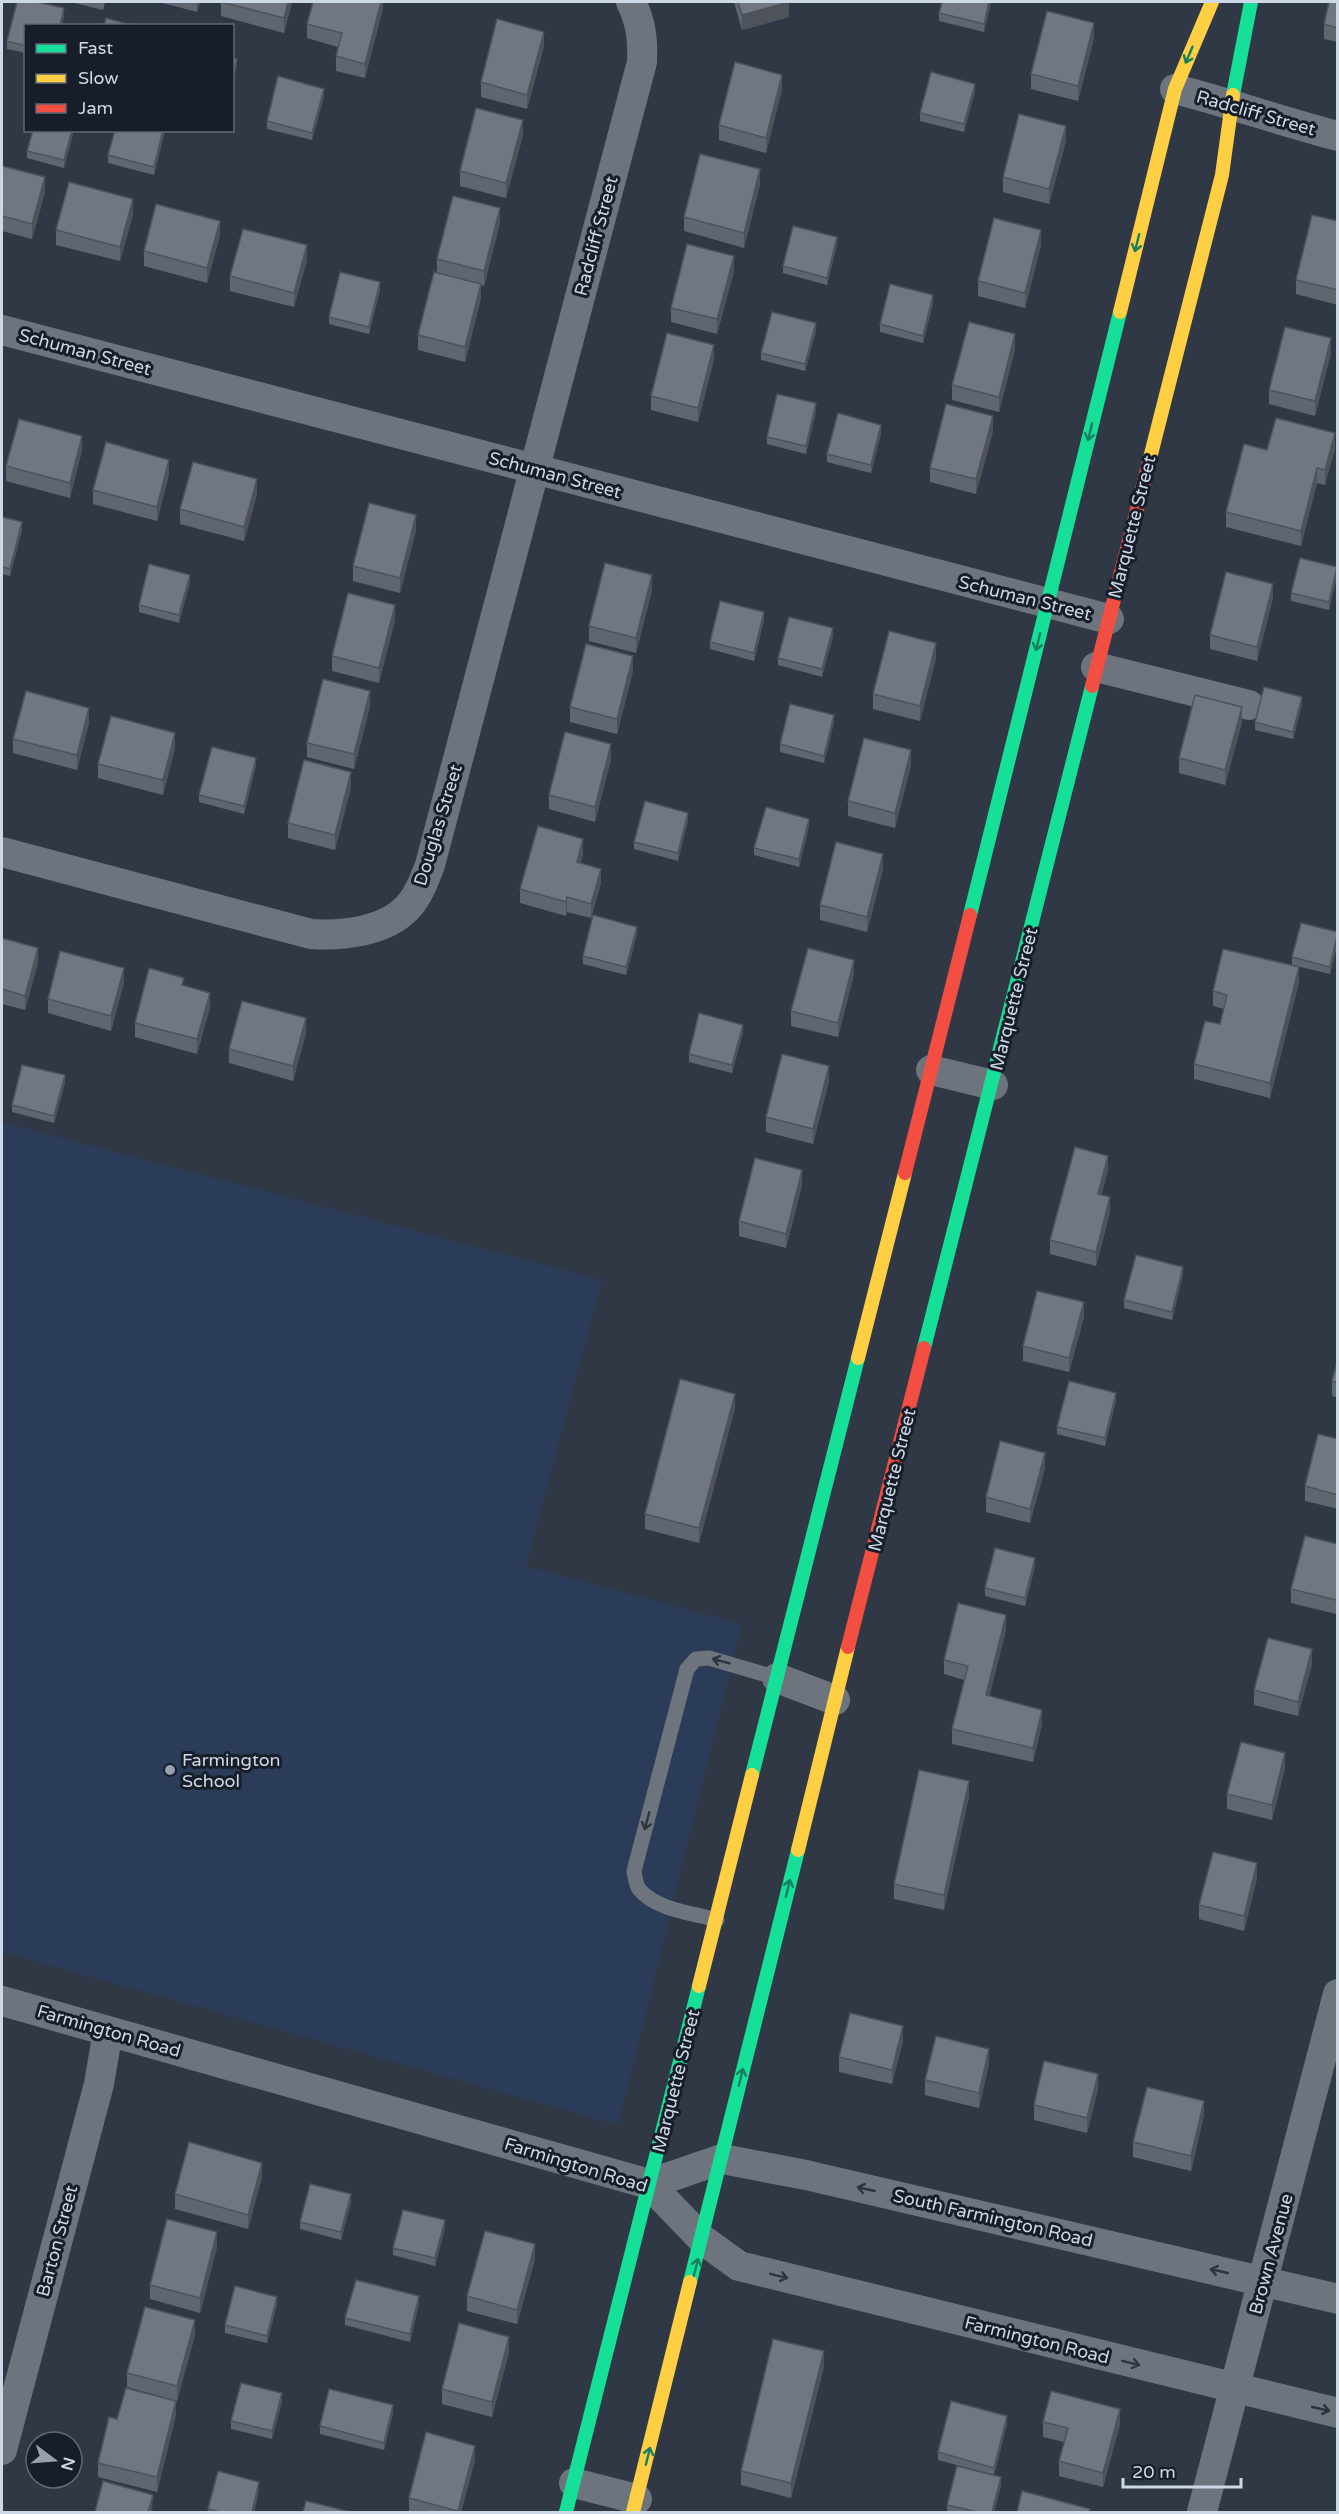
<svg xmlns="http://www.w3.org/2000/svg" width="1339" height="2514" font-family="'Varela Round',sans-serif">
<rect width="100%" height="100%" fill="#303845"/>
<!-- built -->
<path fill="#2b3c58" d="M2,1122L602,1280L526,1566L742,1624L618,2125L2,1952Z"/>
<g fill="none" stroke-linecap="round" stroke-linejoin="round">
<!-- lane -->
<path stroke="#6d747d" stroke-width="15" d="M717,1920C693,1913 656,1910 639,1889C636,1885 635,1877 634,1871L687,1669L696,1659L709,1658L777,1678"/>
<!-- street -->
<path stroke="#6d747d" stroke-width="30" d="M1175,89C1230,103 1283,122 1338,136
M2,330L1109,619
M1096,667L1249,705
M2,852L311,934C342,936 385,932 408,907C419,895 424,880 430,865L642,62C643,39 641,22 631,2
M931,1070L993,1085
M777,1678L835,1700
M2,2001L649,2184L703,2240L739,2266L1338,2413
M649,2184L722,2159L806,2175L1338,2299
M2,2450L99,2084L108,2031
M574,2483L637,2499
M1202,2512L1338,1994"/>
<!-- fast -->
<path stroke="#16e098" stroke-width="14" d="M1233,95L1251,2
M970,915L1120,312
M924,1348L1092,686
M752,1775L858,1358
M690,2282L798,1850
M566,2512L699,1986"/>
<!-- slow -->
<path stroke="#ffcf43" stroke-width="14" d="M1120,312L1175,89L1212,2
M1149,462L1222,175L1233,95
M858,1358L905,1173
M798,1850L848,1647
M699,1986L752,1775
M633,2512L690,2282"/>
<!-- jam -->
<path stroke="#f24e42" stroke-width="14" d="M1092,686L1149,462
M905,1173L970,915
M848,1647L924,1348"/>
</g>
<!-- wall -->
<path fill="#606670" d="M17,2H37L64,8V16L62,26H26V53L7,49V41Z
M71,2H105L103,10Z
M159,2H200L197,12Z
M221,2H292L284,33L221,16Z
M383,2V8L365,78L336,71V56L338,47L307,38V24Z
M734,2H789V17L742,30Z
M942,2H991L984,32L939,21V13Z
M1338,2V42L1324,39V24Z
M1094,38L1078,101L1031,89V74Z
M544,46L527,109L481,97V82Z
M782,89L766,153L719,140V125Z
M975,91L964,132L920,121V113Z
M324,96L312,140L267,129V121Z
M33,130H74L64,168L27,158V151Z
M115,130H165L154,175L108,163V155Z
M523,135L506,198L460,186V171Z
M1066,141L1049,204L1003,192V177Z
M2,166L45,192L32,239L2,231Z
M760,184L744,248L684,231V217Z
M133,214L120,261L56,245V230Z
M1338,221V305L1296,294V280Z
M500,223L484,286L481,285V298L465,362L418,350V335L437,273V259Z
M220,235L207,283L144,266V251Z
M837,244L827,285L783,273V266Z
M1041,245L1025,308L978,296V281Z
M307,260L294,307L230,291V276Z
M734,271L717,334L671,322V308Z
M380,290L369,334L329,324V317Z
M933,303L923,343L880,332V324Z
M816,331L805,371L761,360V353Z
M1015,349L999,412L952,400V385Z
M1331,353L1315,416L1269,404V390Z
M714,359L698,422L651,410V396Z
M816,411L806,454L767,444V437Z
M993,431L976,494L930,482V468Z
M881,433L871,473L827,462V454Z
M1335,448L1325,485L1317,483L1301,546L1226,527V512L1267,450Z
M82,450L70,498L6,481V466Z
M169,474L157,521L93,504V490Z
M257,494L244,541L180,524V509Z
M2,517L22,530L10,576L2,574Z
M416,530L400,593L353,581V566Z
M1337,575L1329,610L1291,601V593Z
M190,582L179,623L139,612V605Z
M652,590L636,653L589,641V626Z
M1273,598L1257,661L1210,649V635Z
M395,620L379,683L332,671V656Z
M764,620L754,661L710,649V642Z
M833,636L822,677L778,665V658Z
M936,658L920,721L873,709V694Z
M633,671L617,734L570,722V707Z
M1302,704L1293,739L1255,730V722Z
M370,706L354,769L307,757V743Z
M834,722L824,763L780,752V744Z
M1242,722L1225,785L1179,773V758Z
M89,723L77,770L13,753V739Z
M175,748L163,795L98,778V764Z
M611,759L595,822L549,809V795Z
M256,765L244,814L199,802V795Z
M911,765L895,828L848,816V801Z
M351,787L335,850L288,838V823Z
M688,820L678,861L634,849V842Z
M809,826L799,867L754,855V848Z
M583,854L581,863L601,883L591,918L567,912L566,916L520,903V889Z
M883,869L867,932L820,920V905Z
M1338,932V942L1330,974L1292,965V957Z
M637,934L626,975L583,964V956Z
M2,938L38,962L25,1010L2,1004Z
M854,974L838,1037L791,1026V1011Z
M1299,982L1270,1098L1194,1079V1064L1220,1024L1224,1009L1213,1006V991Z
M124,983L111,1031L48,1013V999Z
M210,1007L197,1054L135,1037V1023Z
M743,1032L732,1073L689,1062V1054Z
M306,1033L293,1081L229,1063V1049Z
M829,1081L813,1144L766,1132V1117Z
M65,1083L54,1123L12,1112V1105Z
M1108,1170L1101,1195L1110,1212L1096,1266L1050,1254V1240Z
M802,1185L786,1248L739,1236V1221Z
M1183,1274L1172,1320L1124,1308V1300Z
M1084,1317L1069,1372L1023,1361V1346Z
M1338,1359V1398L1332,1396V1381Z
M1116,1400L1105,1446L1057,1434V1427Z
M735,1408L699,1543L645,1529V1514Z
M1338,1439V1509L1305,1501V1486Z
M1045,1468L1030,1523L986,1512V1497Z
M1338,1544V1608L1336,1614L1291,1603V1589Z
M1035,1566L1025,1606L985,1596V1588Z
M1006,1630L989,1696L1042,1724L1033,1762L952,1744V1729L964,1680L944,1674V1660Z
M1312,1664L1298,1716L1254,1705V1690Z
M1285,1768L1272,1820L1227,1809V1794Z
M969,1796L944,1910L894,1899V1884Z
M1257,1878L1244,1931L1199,1919V1905Z
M903,2041L892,2084L839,2072V2057Z
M989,2064L979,2108L925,2095V2080Z
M1098,2089L1087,2133L1034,2120V2105Z
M1204,2115L1191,2171L1133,2157V2142Z
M262,2177L248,2229L175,2209V2194Z
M351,2202L341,2240L300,2229V2222Z
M445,2228L435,2266L393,2255V2248Z
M217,2247L200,2313L150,2299V2285Z
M535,2259L517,2324L467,2311V2296Z
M277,2304L267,2343L225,2333V2325Z
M419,2304L410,2342L345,2325V2318Z
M195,2335L177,2401L127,2387V2373Z
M509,2352L492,2417L442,2404V2389Z
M824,2366L791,2498L741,2485V2471Z
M282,2401L272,2439L231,2429V2421Z
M393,2412L384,2450L320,2434V2426Z
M176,2415L157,2492L98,2477V2463L117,2419Z
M1043,2422L1120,2424L1103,2487L1059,2476V2461L1064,2442L1043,2437Z
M1007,2424L994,2475L938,2460V2452Z
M475,2460L461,2512H409V2498Z
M1001,2485L994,2512H947V2505Z
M259,2489L254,2512H208V2509Z"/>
<!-- shaded-wall -->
<path fill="#4e535b" d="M197,2H200L197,12Z
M288,2H292L284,33V18Z
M381,2H383V8L365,78V64Z
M789,2V17L742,30V15Z
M989,2H991L984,32V24Z
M64,8V16L62,26H60Z
M1094,23V38L1078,101V86Z
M544,32V46L527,109V95Z
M237,59V66L232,83V76Z
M782,75V89L766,153V138Z
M975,84V91L964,132V124Z
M324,89V96L312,140V133Z
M523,120V135L506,198V183Z
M1066,126V141L1049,204V189Z
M72,130H74L64,168V160Z
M163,130H165L154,175V167Z
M760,169V184L744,248V233Z
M45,177V192L32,239V224Z
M133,199V214L120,261V247Z
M500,208V223L484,286V271Z
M220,221V235L207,283V268Z
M1041,230V245L1025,308V293Z
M837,237V244L827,285V278Z
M307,245V260L294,307V293Z
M734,256V271L717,334V319Z
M380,282V290L369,334V327Z
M481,284V298L465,362V347Z
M933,295V303L923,343V336Z
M816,323V331L805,371V364Z
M1015,334V349L999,412V397Z
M1331,338V353L1315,416V401Z
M714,345V359L698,422V408Z
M816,403V411L806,454V446Z
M993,416V431L976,494V479Z
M881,425V433L871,473V465Z
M1335,433V448L1325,485V470Z
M82,436V450L70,498V483Z
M169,460V474L157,521V507Z
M1317,468V483L1301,546V531Z
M257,479V494L244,541V527Z
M416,515V530L400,593V578Z
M22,522V530L10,576V569Z
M1337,567V575L1329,610V602Z
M190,575V582L179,623V615Z
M652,575V590L636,653V638Z
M1273,584V598L1257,661V647Z
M395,605V620L379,683V668Z
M764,612V620L754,661V653Z
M833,628V636L822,677V669Z
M936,643V658L920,721V706Z
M633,656V671L617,734V719Z
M370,691V706L354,769V754Z
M1302,697V704L1293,739V732Z
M1242,707V722L1225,785V770Z
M89,708V723L77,770V755Z
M834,715V722L824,763V756Z
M175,733V748L163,795V780Z
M611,744V759L595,822V807Z
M911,750V765L895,828V813Z
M256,758V765L244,814V806Z
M351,772V787L335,850V835Z
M688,813V820L678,861V853Z
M809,819V826L799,867V859Z
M583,839V854L577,877V862Z
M883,854V869L867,932V917Z
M601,869V883L591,918V904Z
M567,897V912L566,916V902Z
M637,927V934L626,975V967Z
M1338,935V942L1330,974V967Z
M38,948V962L25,1010V996Z
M854,960V974L838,1037V1023Z
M1299,967V982L1270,1098V1083Z
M124,968V983L111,1031V1016Z
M210,993V1007L197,1054V1039Z
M306,1018V1033L293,1081V1066Z
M743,1025V1032L732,1073V1065Z
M829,1066V1081L813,1144V1129Z
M65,1075V1083L54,1123V1116Z
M1108,1156V1170L1098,1209V1194Z
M802,1170V1185L786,1248V1234Z
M1110,1197V1212L1096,1266V1252Z
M1183,1267V1274L1172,1320V1312Z
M1084,1302V1317L1069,1372V1358Z
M1116,1393V1400L1105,1446V1438Z
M735,1394V1408L699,1543V1528Z
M1045,1453V1468L1030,1523V1509Z
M1035,1558V1566L1025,1606V1598Z
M1338,1593V1608L1336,1614V1600Z
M1006,1615V1630L986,1710V1695Z
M1312,1649V1664L1298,1716V1702Z
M1042,1710V1724L1033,1762V1748Z
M1285,1753V1768L1272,1820V1805Z
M969,1781V1796L944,1910V1895Z
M1257,1863V1878L1244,1931V1916Z
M903,2026V2041L892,2084V2070Z
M989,2049V2064L979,2108V2093Z
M1098,2074V2089L1087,2133V2118Z
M1204,2101V2115L1191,2171V2156Z
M262,2163V2177L248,2229V2215Z
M351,2194V2202L341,2240V2232Z
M445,2220V2228L435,2266V2258Z
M217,2232V2247L200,2313V2298Z
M535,2244V2259L517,2324V2310Z
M419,2296V2304L410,2342V2334Z
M277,2297V2304L267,2343V2336Z
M195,2320V2335L177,2401V2386Z
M509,2337V2352L492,2417V2402Z
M824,2351V2366L791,2498V2483Z
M282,2393V2401L272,2439V2431Z
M176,2401V2415L157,2492V2477Z
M393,2405V2412L384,2450V2443Z
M1120,2409V2424L1103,2487V2473Z
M1007,2416V2424L994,2475V2468Z
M475,2446V2460L461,2512H458Z
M1001,2477V2485L994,2512H992Z
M259,2482V2489L254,2512H252Z
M153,2495L152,2512H148Z"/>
<!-- building -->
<path fill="#707782" stroke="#4e535b" stroke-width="1.5" d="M17,2H37L64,8L60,26H26V46L7,41Z
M221,2H288L284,18Z
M313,2H381L365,64L336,56L342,33L307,24Z
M738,2H789L742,15Z
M942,2H989L984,24L939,13Z
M1329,2H1338V28L1324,24Z
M1047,11L1094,23L1078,86L1031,74Z
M106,18L134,26H104Z
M497,19L544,32L527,95L481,82Z
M232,58L237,59L232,76Z
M735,62L782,75L766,138L719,125Z
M931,72L975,84L964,124L920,113Z
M278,76L324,89L312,133L267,121Z
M476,108L523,120L506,183L460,171Z
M1019,114L1066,126L1049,189L1003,177Z
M33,130H72L64,160L27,151Z
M115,130H163L154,167L108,155Z
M700,154L760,169L744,233L684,217Z
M2,166L45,177L32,224L2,216Z
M69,182L133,199L120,247L56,230Z
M453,196L500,208L484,271L437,259Z
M156,204L220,221L207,268L144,251Z
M1312,215L1338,221V290L1296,280Z
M994,218L1041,230L1025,293L978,281Z
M793,226L837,237L827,278L783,266Z
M243,229L307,245L294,293L230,276Z
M687,244L734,256L717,319L671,308Z
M340,272L380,282L369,327L329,317Z
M434,272L481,284L465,347L418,335Z
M890,284L933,295L923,336L880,324Z
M772,312L816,323L805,364L761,353Z
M969,322L1015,334L999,397L952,385Z
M1285,327L1331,338L1315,401L1269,390Z
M667,333L714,345L698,408L651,396Z
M777,394L816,403L806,446L767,437Z
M946,404L993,416L976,479L930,468Z
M838,413L881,425L871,465L827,454Z
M1276,418L1335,433L1325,470L1317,468L1301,531L1226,512L1244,444L1267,450Z
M19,419L82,436L70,483L6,466Z
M106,442L169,460L157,507L93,490Z
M193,462L257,479L244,527L180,509Z
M369,503L416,515L400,578L353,566Z
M2,517L22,522L10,569L2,567Z
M1300,558L1337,567L1329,602L1291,593Z
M605,563L652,575L636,638L589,626Z
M149,564L190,575L179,615L139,605Z
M1226,572L1273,584L1257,647L1210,635Z
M348,593L395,605L379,668L332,656Z
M720,601L764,612L754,653L710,642Z
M789,617L833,628L822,669L778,658Z
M889,631L936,643L920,706L873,694Z
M586,644L633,656L617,719L570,707Z
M323,679L370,691L354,754L307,743Z
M1264,687L1302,697L1293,732L1255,722Z
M26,691L89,708L77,755L13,739Z
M1195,695L1242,707L1225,770L1179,758Z
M790,704L834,715L824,756L780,744Z
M111,716L175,733L163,780L98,764Z
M565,732L611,744L595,807L549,795Z
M864,738L911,750L895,813L848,801Z
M212,747L256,758L244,806L199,795Z
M304,760L351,772L335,835L288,823Z
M645,801L688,813L678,853L634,842Z
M766,807L809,819L799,859L754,848Z
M538,826L583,839L577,862L601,869L591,904L567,897L566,902L520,889Z
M836,842L883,854L867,917L820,905Z
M593,915L637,927L626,967L583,956Z
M1301,923L1338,932L1330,967L1292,957Z
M2,938L38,948L25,996L2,989Z
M808,948L854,960L838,1023L791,1011Z
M1223,949L1299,967L1270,1083L1194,1064L1205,1021L1220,1024L1227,995L1213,991Z
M60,951L124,968L111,1016L48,999Z
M149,968L184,978L182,985L210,993L197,1039L135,1023Z
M242,1001L306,1018L293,1066L229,1049Z
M699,1013L743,1025L732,1065L689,1054Z
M782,1054L829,1066L813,1129L766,1117Z
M22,1065L65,1075L54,1116L12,1105Z
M1075,1147L1108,1156L1098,1194L1110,1197L1096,1252L1050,1240Z
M755,1158L802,1170L786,1234L739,1221Z
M1136,1255L1183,1267L1172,1312L1124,1300Z
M1037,1291L1084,1302L1069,1358L1023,1346Z
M1338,1359V1383L1332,1381Z
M680,1379L735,1394L699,1528L645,1514Z
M1069,1381L1116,1393L1105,1438L1057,1427Z
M1318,1434L1338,1439V1495L1305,1486Z
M1000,1441L1045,1453L1030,1509L986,1497Z
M1305,1536L1338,1544V1593L1336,1600L1291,1589Z
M995,1548L1035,1558L1025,1598L985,1588Z
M958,1603L1006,1615L986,1695L1042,1710L1033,1748L952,1729L968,1666L944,1660Z
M1268,1638L1312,1649L1298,1702L1254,1690Z
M1241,1742L1285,1753L1272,1805L1227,1794Z
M919,1770L969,1781L944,1895L894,1884Z
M1213,1852L1257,1863L1244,1916L1199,1905Z
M850,2013L903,2026L892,2070L839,2057Z
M936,2036L989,2049L979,2093L925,2080Z
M1044,2061L1098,2074L1087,2118L1034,2105Z
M1147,2087L1204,2101L1191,2156L1133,2142Z
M189,2142L262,2163L248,2215L175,2194Z
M310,2184L351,2194L341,2232L300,2222Z
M403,2210L445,2220L435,2258L393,2248Z
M167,2219L217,2232L200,2298L150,2285Z
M485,2231L535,2244L517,2310L467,2296Z
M356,2280L419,2296L410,2334L345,2318Z
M235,2286L277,2297L267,2336L225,2325Z
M145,2307L195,2320L177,2386L127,2373Z
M459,2323L509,2337L492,2402L442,2389Z
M773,2339L824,2351L791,2483L741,2471Z
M241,2383L282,2393L272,2431L231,2421Z
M126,2388L176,2401L157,2477L98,2463L109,2417L117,2419Z
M329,2389L393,2405L384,2443L320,2426Z
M1051,2391L1120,2409L1103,2473L1059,2461L1068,2428L1043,2422Z
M951,2401L1007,2416L994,2468L938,2452Z
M426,2432L475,2446L458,2511L409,2498Z
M957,2466L1001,2477L992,2512H978L947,2505Z
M218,2471L259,2482L252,2512H220L208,2509Z
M103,2481L153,2495L148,2512H95Z
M1022,2491L1090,2509L1089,2512H1017Z
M306,2501L347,2511V2512H303Z"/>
<!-- one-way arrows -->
<defs><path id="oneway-shaft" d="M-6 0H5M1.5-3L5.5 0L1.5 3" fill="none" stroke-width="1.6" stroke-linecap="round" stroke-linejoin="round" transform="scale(1.5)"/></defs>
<g stroke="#167f60">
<use href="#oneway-shaft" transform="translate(1189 55) rotate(113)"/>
<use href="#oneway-shaft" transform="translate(1137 243) rotate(104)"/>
<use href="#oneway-shaft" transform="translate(1090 432) rotate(104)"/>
<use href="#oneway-shaft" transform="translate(1038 642) rotate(104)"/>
<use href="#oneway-shaft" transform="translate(788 1888) rotate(-76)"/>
<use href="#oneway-shaft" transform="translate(741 2077) rotate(-76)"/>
<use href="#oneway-shaft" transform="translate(696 2267) rotate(-76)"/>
<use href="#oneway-shaft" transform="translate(648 2456) rotate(-76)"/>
</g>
<g stroke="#2c343e">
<use href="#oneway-shaft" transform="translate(721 1661) rotate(-165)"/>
<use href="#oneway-shaft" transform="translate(647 1821) rotate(105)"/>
<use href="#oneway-shaft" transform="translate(866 2189) rotate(-167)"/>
<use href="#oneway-shaft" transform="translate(1219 2271) rotate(-167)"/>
<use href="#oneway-shaft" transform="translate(779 2276) rotate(14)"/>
<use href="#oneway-shaft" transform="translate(1131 2363) rotate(14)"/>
<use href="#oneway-shaft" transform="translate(1321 2409) rotate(13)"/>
</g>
<!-- markers -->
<circle fill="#96a0ae" stroke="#171e29" stroke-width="2" cx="170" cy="1770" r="6"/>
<g text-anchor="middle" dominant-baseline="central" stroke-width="6" stroke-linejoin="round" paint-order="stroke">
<!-- street labels -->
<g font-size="18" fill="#cdd8e7" stroke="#171e29">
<text transform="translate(1256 113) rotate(16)">Radcliff Street</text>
<text transform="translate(596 236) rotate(-75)">Radcliff Street</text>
<text transform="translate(85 352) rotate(15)">Schuman Street</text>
<text transform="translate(555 475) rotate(15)">Schuman Street</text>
<text transform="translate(1132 527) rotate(-76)">Marquette Street</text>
<text transform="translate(1025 598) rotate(14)">Schuman Street</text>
<text transform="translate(438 825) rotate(-73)">Douglas Street</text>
<text transform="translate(1014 999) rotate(-76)">Marquette Street</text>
<text transform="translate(892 1480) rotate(-76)">Marquette Street</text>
<text transform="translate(109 2031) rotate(16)">Farmington Road</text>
<text transform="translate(676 2081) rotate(-76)">Marquette Street</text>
<text transform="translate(576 2165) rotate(17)">Farmington Road</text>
<text transform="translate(993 2218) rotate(13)">South Farmington Road</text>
<text transform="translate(57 2241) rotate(-75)">Barton Street</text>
<text transform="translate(1271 2254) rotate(-75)">Brown Avenue</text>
<text transform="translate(1037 2340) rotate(14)">Farmington Road</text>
</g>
<!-- poi labels -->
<g font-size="18" fill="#cdd8e7" stroke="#171e29" text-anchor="start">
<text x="182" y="1760">Farmington<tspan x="182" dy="21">School</tspan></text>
</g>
</g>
<!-- border -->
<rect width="1339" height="2514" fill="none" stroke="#cdd8e7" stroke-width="6"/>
<!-- legend -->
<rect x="24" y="24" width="210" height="108" fill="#171e29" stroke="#606875" stroke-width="1.5"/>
<rect x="36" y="44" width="30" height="9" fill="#16e098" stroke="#606875" stroke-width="1.5"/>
<text x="78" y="54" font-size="18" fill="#cdd8e7">Fast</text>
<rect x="36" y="74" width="30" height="9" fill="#ffcf43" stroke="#606875" stroke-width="1.5"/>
<text x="78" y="84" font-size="18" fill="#cdd8e7">Slow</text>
<rect x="36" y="104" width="30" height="9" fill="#f24e42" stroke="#606875" stroke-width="1.5"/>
<text x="78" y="114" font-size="18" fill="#cdd8e7">Jam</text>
<!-- north arrow -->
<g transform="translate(54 2460) rotate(106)"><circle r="28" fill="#171e29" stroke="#606875" stroke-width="1.5"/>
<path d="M0-4.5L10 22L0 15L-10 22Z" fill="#96a0ae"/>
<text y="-9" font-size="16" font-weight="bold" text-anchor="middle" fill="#cdd8e7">N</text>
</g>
<!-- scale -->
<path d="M1123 2478v9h118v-9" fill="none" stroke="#cdd8e7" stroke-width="3"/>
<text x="1132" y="2478" font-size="18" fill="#cdd8e7" stroke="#171e29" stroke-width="4.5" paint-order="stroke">20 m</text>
</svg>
